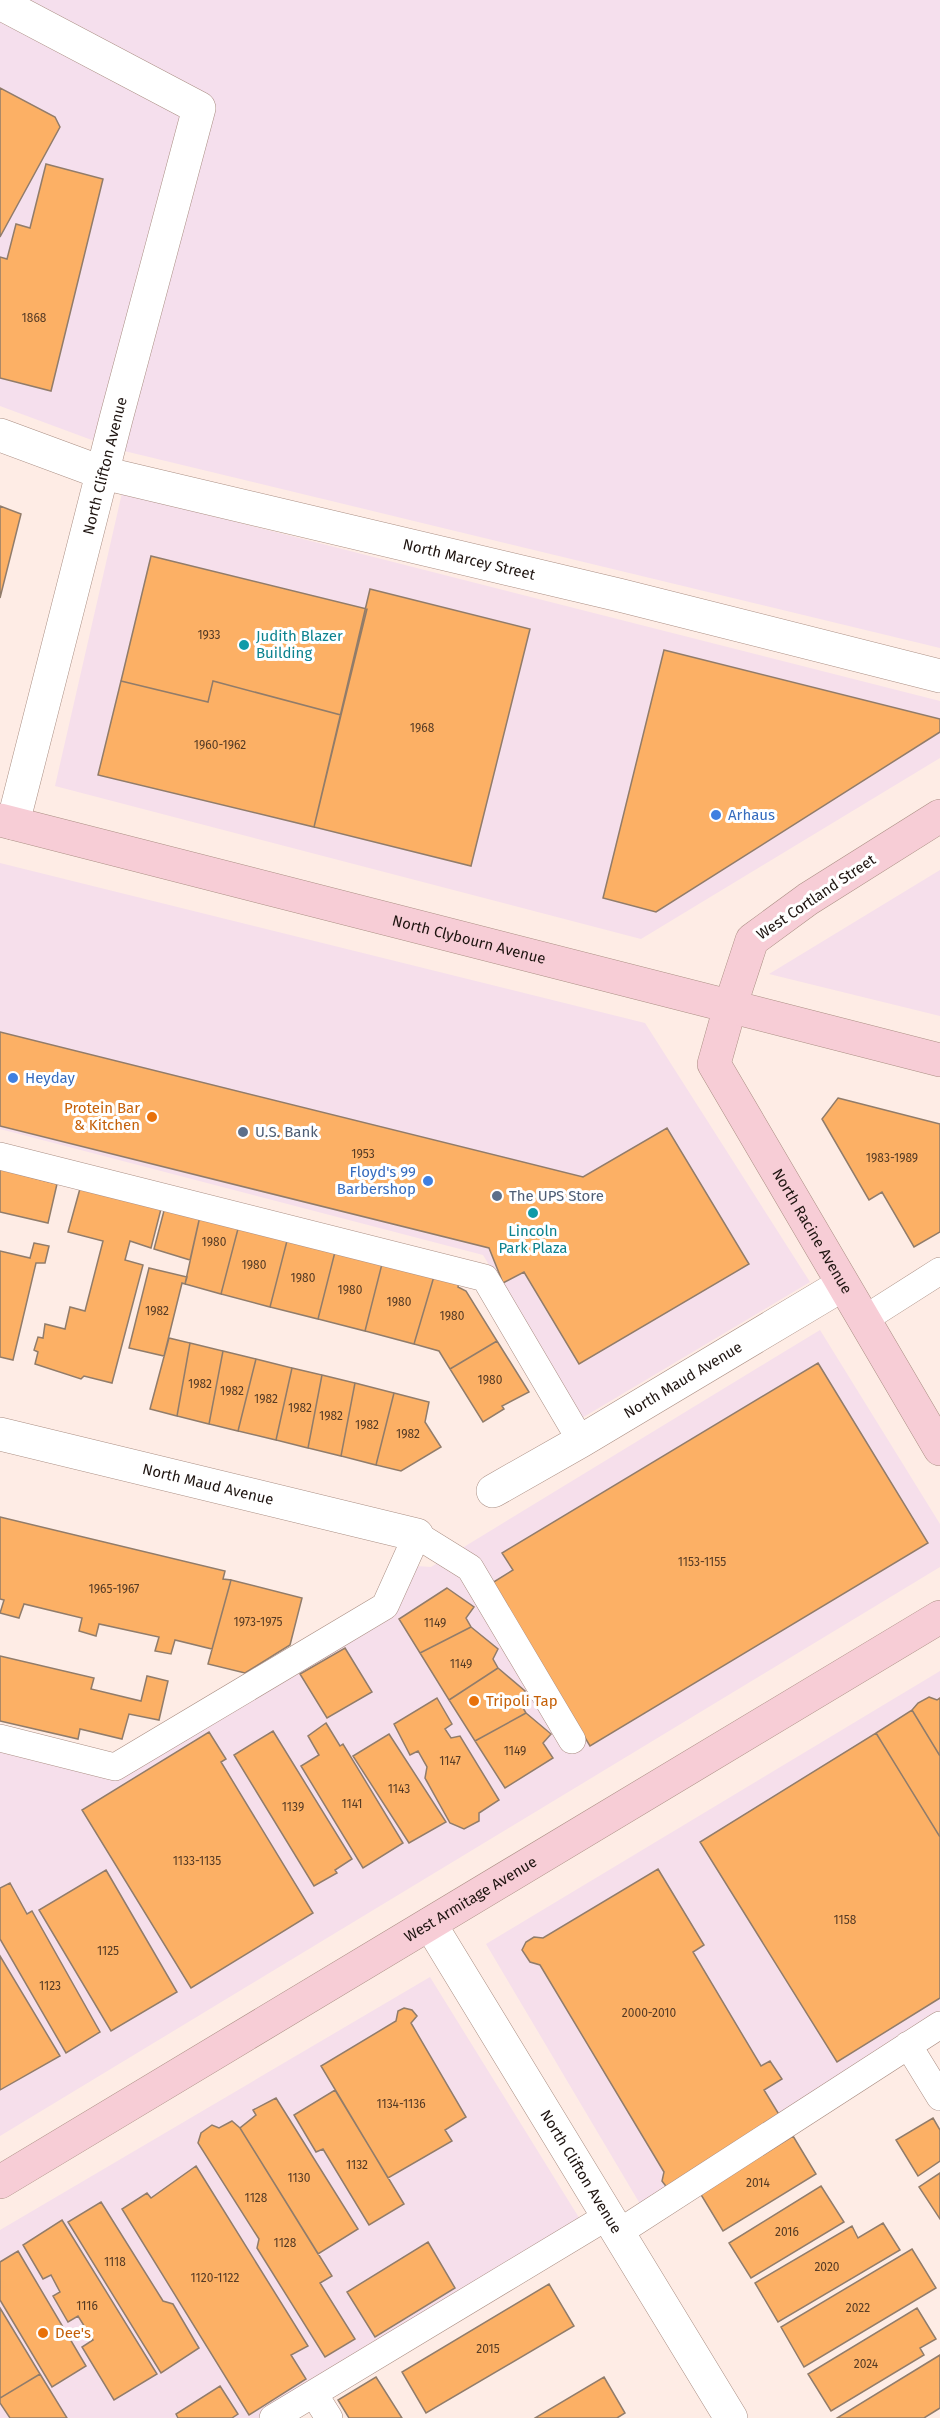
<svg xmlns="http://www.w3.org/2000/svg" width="940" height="2418" font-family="'Fira Sans',sans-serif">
<rect width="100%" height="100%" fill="#feece5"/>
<!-- commercial -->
<path fill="#f6dfeb" d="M122,493L940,701V758L641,939L55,786Z
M0,863L645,1023L810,1282L582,1418L483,1255L0,1129Z
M940,870V1016L769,974Z
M820,1330L940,1524V1567L0,2136V1738L115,1767L387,1600L403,1565L431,1567Z
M940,1671V2025L646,2214L486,1944Z
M430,1977L586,2229L273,2418H0V2230Z"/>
<!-- industrial -->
<path fill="#f5dfed" d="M0,0H940V648L116,449L0,406Z"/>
<!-- building -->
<path fill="#fcb065" stroke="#917c6a" stroke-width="1.5" d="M0,88L55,117L60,127L0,237Z
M46,164L103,179L51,391L0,378V257L7,259L16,224L30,228Z
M0,506L21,514L0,598Z
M151,556L367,609L341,715L213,681L208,702L121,681Z
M370,589L530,629L471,866L314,827Z
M664,650L940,719V732L656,912L603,898Z
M121,681L208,702L213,681L341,715L314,827L98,775Z
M0,1032L583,1177L667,1128L749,1264L579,1364L524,1272L503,1283L489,1248L0,1126Z
M838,1098L940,1124V1232L914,1247L882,1192L869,1200L822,1119Z
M0,1169L57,1184L48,1223L0,1212Z
M81,1185L162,1205L151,1248L130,1241L125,1260L143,1265L112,1383L84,1376L81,1379L35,1364L38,1352L34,1350L38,1337L43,1338L45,1324L65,1329L70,1307L85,1311L103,1241L68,1232Z
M165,1207L200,1216L190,1260L154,1249Z
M200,1216L239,1225L221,1294L185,1284Z
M239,1225L288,1237L270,1307L221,1294Z
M288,1237L336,1248L318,1319L270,1307Z
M34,1243L49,1246L45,1263H36L13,1360L0,1357V1251L30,1258Z
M336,1248L383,1260L365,1331L318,1319Z
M383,1260L435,1273L414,1344L365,1331Z
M149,1268L187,1277L185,1284L182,1283L164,1356L129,1348Z
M435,1273L460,1279L458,1287L466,1291L497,1341L450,1369L439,1351L414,1344Z
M169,1338L190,1343L177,1416L150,1409Z
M497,1341L529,1392L502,1406L504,1409L483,1422L450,1369Z
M190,1343L223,1351L209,1424L177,1416Z
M223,1351L256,1359L238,1431L209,1424Z
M256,1359L292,1368L276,1440L238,1431Z
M818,1363L928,1543L590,1746L492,1583L513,1570L502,1553Z
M292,1368L322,1375L308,1448L276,1440Z
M322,1375L355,1383L341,1456L308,1448Z
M355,1383L394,1393L376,1465L341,1456Z
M394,1393L429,1402L425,1422L441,1447L401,1471L376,1465Z
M0,1517L225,1571L223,1579L231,1580L212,1649L175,1640L171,1654L155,1651L159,1637L99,1624L96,1636L79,1631L82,1618L24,1604L19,1618L0,1613L4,1600L0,1599Z
M231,1580L302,1598L290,1645L245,1673L208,1664Z
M447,1588L474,1607L466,1618L471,1627L420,1653L399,1619Z
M471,1627L498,1649L493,1659L498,1668L449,1700L420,1653Z
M345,1648L372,1692L327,1718L300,1674Z
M0,1656L94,1678L91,1689L141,1701L147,1676L168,1681L159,1720L129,1714L122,1739L80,1729L78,1739L0,1721Z
M498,1668L525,1691L519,1701L526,1713L475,1741L449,1700Z
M929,1697L937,1700L940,1698V1756L912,1710L918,1703Z
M437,1698L452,1724L445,1729L451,1738L460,1736L499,1800L479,1813V1821L464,1829L450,1823L425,1778L427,1767L418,1751L410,1755L394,1724Z
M912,1710L940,1756V1837L876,1733Z
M526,1713L551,1734L543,1743L553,1758L505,1788L475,1741Z
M326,1723L340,1746L343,1744L403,1843L363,1868L301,1766L319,1755L308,1736Z
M273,1731L352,1859L335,1870L337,1873L314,1886L234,1755Z
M209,1732L226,1759L221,1762L313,1913L191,1988L82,1810Z
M876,1733L940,1837V1998L837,2062L700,1842Z
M389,1734L446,1822L409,1843L353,1756Z
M658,1869L704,1945L693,1952L761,2066L770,2061L782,2079L764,2090L783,2121L668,2189L662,2181L664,2172L540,1965L530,1962L522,1950L526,1942L534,1937L543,1938Z
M106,1870L177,1992L111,2031L39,1910Z
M10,1883L27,1914L32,1911L100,2032L66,2053L0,1939V1888Z
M0,1956L60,2056L0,2090Z
M404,2008L412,2010L417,2016L411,2023L466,2117L445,2130L452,2141L388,2178L321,2066L396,2021L398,2011Z
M335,2090L404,2204L369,2225L323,2149L316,2152L294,2115Z
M276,2098L358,2229L318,2254L240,2128L256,2115L253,2110Z
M933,2118L940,2130V2161L918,2176L896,2140Z
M232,2121L240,2128L332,2276L320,2283L355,2339L325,2357L257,2248L259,2239L198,2143L201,2133L212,2125L219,2128Z
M793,2136L816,2174L723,2231L700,2193Z
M196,2166L308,2346L291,2355L306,2379L249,2415L122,2209L147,2193L151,2198Z
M940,2173V2219L919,2187Z
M821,2186L844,2222L751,2278L729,2243Z
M101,2202L163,2301L173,2304L199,2348L161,2373L68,2222Z
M62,2220L157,2374L114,2400L82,2347L93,2340L78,2316L68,2322L53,2296L60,2292L51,2275L43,2279L23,2245Z
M883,2223L900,2250L778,2322L755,2283L852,2226L858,2238Z
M428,2242L455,2288L375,2337L347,2292Z
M912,2249L936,2288L804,2367L781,2327Z
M18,2251L86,2366L52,2387L0,2300V2262Z
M549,2284L574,2326L426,2413L402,2372Z
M0,2308L40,2374L0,2398Z
M917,2308L936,2339L920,2348L924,2355L831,2411L808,2374Z
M940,2355V2408L924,2418H837Z
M40,2374L67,2418H10L0,2403V2398Z
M376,2377L402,2418H349L338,2400Z
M604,2377L625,2413L617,2418H535Z
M220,2386L238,2414L232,2418H178L176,2414Z"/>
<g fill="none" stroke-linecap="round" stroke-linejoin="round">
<defs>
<path id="lane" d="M0,1156L485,1278L581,1441
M863,1320L940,1271
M0,1738L115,1767L385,1606L417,1535L470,1568L572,1740
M908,2045L940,2097
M618,2233L940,2025
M314,2394L329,2418
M273,2418L608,2216"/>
<g id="street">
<path d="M0,3L199,108L116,419L13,823"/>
<path id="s1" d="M0,435L103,473L619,595L940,676"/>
<path id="s2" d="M0,1434L417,1535"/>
<path id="s3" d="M493,1491L581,1441L842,1285"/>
<path id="s4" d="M430,1924L731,2418"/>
</g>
<g id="secondary">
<path id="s5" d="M940,816L808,899L752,940L730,1007L714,1064L940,1449"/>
<path id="s6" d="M0,820L940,1060"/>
<path id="s7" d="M0,2182L940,1617"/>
</g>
</defs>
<!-- lane casing -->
<use href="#lane" stroke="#aa8e83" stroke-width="28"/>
<!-- street casing -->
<use href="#street" stroke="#aa8e83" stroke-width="34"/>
<!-- secondary casing -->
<use href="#secondary" stroke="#aa8e83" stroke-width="34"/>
<!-- lane -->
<use href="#lane" stroke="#fff" stroke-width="27"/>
<!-- street -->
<use href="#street" stroke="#fff" stroke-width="33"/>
<!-- secondary -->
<use href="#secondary" stroke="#f7cdd6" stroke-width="33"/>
</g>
<!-- markers -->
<g fill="#0f9aa8" stroke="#fff" stroke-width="2">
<circle cx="244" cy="645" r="6"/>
<circle cx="533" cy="1213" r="6"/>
</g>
<g fill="#3f7fe0" stroke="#fff" stroke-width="2">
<circle cx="716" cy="815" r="6"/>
<circle cx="13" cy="1078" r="6"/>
<circle cx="428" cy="1181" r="6"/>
</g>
<g fill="#e8710a" stroke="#fff" stroke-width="2">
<circle cx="152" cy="1117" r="6"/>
<circle cx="474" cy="1701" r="6"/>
<circle cx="43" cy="2333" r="6"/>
</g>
<g fill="#5c6f8a" stroke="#fff" stroke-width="2">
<circle cx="243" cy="1132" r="6"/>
<circle cx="497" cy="1196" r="6"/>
</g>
<g text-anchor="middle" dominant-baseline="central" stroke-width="6" stroke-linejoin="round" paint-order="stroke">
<!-- number labels -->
<g font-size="12" fill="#563b25">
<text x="34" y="318">1868</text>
<text x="209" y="635">1933</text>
<text x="422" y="728">1968</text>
<text x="220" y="745">1960-1962</text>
<text x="363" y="1154">1953</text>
<text x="892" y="1158">1983-1989</text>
<text x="214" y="1242">1980</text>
<text x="254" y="1265">1980</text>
<text x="303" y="1278">1980</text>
<text x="350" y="1290">1980</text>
<text x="399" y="1302">1980</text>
<text x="157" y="1311">1982</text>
<text x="452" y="1316">1980</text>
<text x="490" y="1380">1980</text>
<text x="200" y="1384">1982</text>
<text x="232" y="1391">1982</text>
<text x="266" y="1399">1982</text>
<text x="300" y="1408">1982</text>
<text x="331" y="1416">1982</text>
<text x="367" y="1425">1982</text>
<text x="408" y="1434">1982</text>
<text x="702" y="1562">1153-1155</text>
<text x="114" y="1589">1965-1967</text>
<text x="258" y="1622">1973-1975</text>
<text x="435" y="1623">1149</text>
<text x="461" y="1664">1149</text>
<text x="515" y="1751">1149</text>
<text x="450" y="1761">1147</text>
<text x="399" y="1789">1143</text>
<text x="352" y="1804">1141</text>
<text x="293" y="1807">1139</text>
<text x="197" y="1861">1133-1135</text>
<text x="845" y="1920">1158</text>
<text x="108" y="1951">1125</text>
<text x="50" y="1986">1123</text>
<text x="649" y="2013">2000-2010</text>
<text x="401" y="2104">1134-1136</text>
<text x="357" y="2165">1132</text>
<text x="299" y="2178">1130</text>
<text x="758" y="2183">2014</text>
<text x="256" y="2198">1128</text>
<text x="787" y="2232">2016</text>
<text x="285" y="2243">1128</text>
<text x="115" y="2262">1118</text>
<text x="827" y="2267">2020</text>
<text x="215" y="2278">1120-1122</text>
<text x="87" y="2306">1116</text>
<text x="858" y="2308">2022</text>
<text x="488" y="2349">2015</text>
<text x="866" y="2364">2024</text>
</g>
<!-- street labels -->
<g font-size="15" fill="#1e1410" stroke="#fff">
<text transform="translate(105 466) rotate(-76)">North Clifton Avenue</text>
<text stroke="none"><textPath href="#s1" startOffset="486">North Marcey Street</textPath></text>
<text transform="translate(816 897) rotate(-34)">West Cortland Street</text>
<text stroke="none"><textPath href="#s6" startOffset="484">North Clybourn Avenue</textPath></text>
<text stroke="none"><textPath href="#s5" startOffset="549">North Racine Avenue</textPath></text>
<text stroke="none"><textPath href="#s3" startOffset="220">North Maud Avenue</textPath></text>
<text stroke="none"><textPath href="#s2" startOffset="214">North Maud Avenue</textPath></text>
<text stroke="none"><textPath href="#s7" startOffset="549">West Armitage Avenue</textPath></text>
<text stroke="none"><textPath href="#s4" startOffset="290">North Clifton Avenue</textPath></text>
</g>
<!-- culture labels -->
<g font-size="15" fill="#0d838f" stroke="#fff" text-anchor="start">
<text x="256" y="636">Judith Blazer<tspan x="256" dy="17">Building</tspan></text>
<text x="533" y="1231" text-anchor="middle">Lincoln<tspan x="533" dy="17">Park Plaza</tspan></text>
</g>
<!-- shop labels -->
<g font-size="15" fill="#366cbe" stroke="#fff" text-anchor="start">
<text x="728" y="815">Arhaus</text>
<text x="25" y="1078">Heyday</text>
<text x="416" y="1172" text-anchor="end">Floyd's 99<tspan x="416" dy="17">Barbershop</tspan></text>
</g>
<!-- food labels -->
<g font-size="15" fill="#c56008" stroke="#fff" text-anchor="start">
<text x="140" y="1108" text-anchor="end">Protein Bar<tspan x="140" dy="17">&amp; Kitchen</tspan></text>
<text x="486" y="1701">Tripoli Tap</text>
<text x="55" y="2333">Dee's</text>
</g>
<!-- service labels -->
<g font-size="15" fill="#4e5e75" stroke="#fff" text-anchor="start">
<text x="255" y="1132">U.S. Bank</text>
<text x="509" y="1196">The UPS Store</text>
</g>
</g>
</svg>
